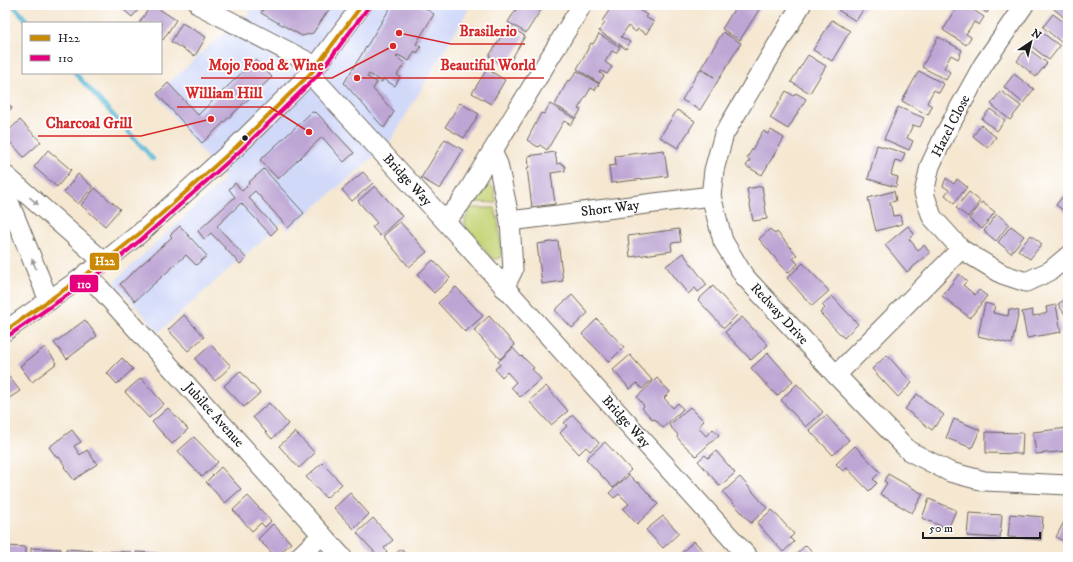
<svg xmlns="http://www.w3.org/2000/svg" width="1073" height="562" font-family="'IM FELL DW Pica',serif">
<rect width="100%" height="100%" fill="#fff"/>
<filter id="ink" filterUnits="userSpaceOnUse"><feTurbulence type="fractalNoise" baseFrequency=".025" numOctaves="2"/><feDisplacementMap in="SourceGraphic" scale="8" xChannelSelector="R" yChannelSelector="G"/><feConvolveMatrix kernelMatrix="1 2 1 2 8 2 1 2 1" color-interpolation-filters="sRGB"/></filter>
<filter id="wash" filterUnits="userSpaceOnUse"><feTurbulence type="fractalNoise" baseFrequency=".012" numOctaves="4" result="noise"/><feDisplacementMap in="SourceGraphic" scale="16" xChannelSelector="R" yChannelSelector="G"/><feGaussianBlur stdDeviation="0.9" result="paint"/><feColorMatrix in="noise" values="0 0 0 0 0 0 0 0 0 0 0 0 0 0 0 0 0 1.4 0 .05"/><feComposite in="paint" operator="in"/></filter>
<g filter="url(#wash)">
<rect width="100%" height="100%" fill="#f5e7d0"/>
<!-- built -->
<path fill="#d1d9f9" d="M254,5H471L390,142L289,230L282,223L228,270L159,332L114,282L225,179L214,167L156,94L223,34L248,14Z"/>
<!-- green -->
<path fill="#c5d476" stroke="#707849" d="M489,185L494,188L496,203L475,202Z
M470,208H495C499,224 501,240 501,257L497,259H493L467,229L465,226V220Z"/>
<g fill="none" stroke-linecap="round" stroke-linejoin="round">
<!-- stream -->
<path stroke="#59b8d7" stroke-width="4.5" d="M13,5L29,23
M75,73L153,159"/>
</g>
<g id="blocks">
<!-- building -->
<path fill="#bda5d4" d="M118,5H143L132,17Z
M151,5H153L176,20L163,40L161,38V23H139Z
M266,5H332L313,33L302,36L261,13Z
M392,5H420L434,14L416,44L421,47L417,53L415,51L409,61L398,55L396,57L405,63L397,75L400,77L395,86L383,79L382,82L369,74L367,77L377,82L373,89L394,112L384,128L344,83Z
M519,5H544L526,33L508,22Z
M616,5H631L647,15L645,17L654,22L646,34L638,29L636,32L628,26L621,37L630,42L626,49L599,31L605,23L602,21L612,6L615,8Z
M737,5H762L740,40L722,29Z
M841,5H866L856,21L838,10Z
M959,5H966L984,17L979,25L974,22L966,34L971,37L966,45L943,30Z
M975,5H992L987,13Z
M1055,5H1068L1067,20L1053,8Z
M1053,14L1068,25V35L1062,43L1043,27Z
M832,20L850,31L832,61L813,50Z
M182,23L206,37L195,56L171,42Z
M508,26L525,36L507,67L489,56Z
M1040,31L1060,46L1049,60L1030,45Z
M723,32L741,43L700,110L682,100L700,69L714,77L701,68Z
M599,34L620,47L616,53L612,51L605,62L612,67L607,74L601,71L600,73L604,76L599,83L577,69L591,43L593,44Z
M938,37L962,50L958,59L951,55L944,68L950,72L946,80L922,67Z
M1027,48L1047,63L1036,77L1017,61Z
M808,55L826,66L810,93L791,82Z
M255,60L272,77L202,143L157,94L168,83L198,115Z
M487,69L505,80L491,104L472,93Z
M577,71L599,84L595,90L591,88L578,109L581,110L576,118L555,105L568,80L570,81Z
M919,71L944,84L939,93L934,90L930,97L927,103L932,106L928,115L902,101Z
M1014,74L1034,89L1023,103L1004,87Z
M786,91L794,96L796,93L806,99L788,129L770,118Z
M1001,91L1021,106L1010,120L991,104Z
M5,100L12,108L5,114Z
M460,103L479,114L464,138L445,127Z
M550,104L575,119L571,125L564,121L547,150L540,145L538,147L527,140L541,113L544,114Z
M898,107L924,118L920,127L913,125L910,131L907,138L913,141L909,150L884,139Z
M990,109L1005,120L997,131L982,119Z
M677,110L695,121L678,148L660,137Z
M312,112L317,113L354,153L344,162L322,137L278,179L260,160Z
M20,120L41,142L24,157L5,137V134Z
M981,125L996,137L988,148L973,136Z
M771,130L784,138L762,175L746,166L750,160L747,158L763,131L768,134Z
M445,139L463,150L440,189L421,178Z
M877,145L905,153L902,162L895,160L891,175L898,177L896,187L868,179Z
M48,150L71,170L57,187L34,167Z
M664,150L668,176L611,183L609,166L616,165L615,156Z
M555,152L557,164L561,163L565,166V171L551,173L555,204L532,207L527,168L529,167L528,156Z
M264,169L304,213L288,228L255,191L248,197L277,229L271,235L241,203L217,226L246,258L240,264L211,233L204,239L198,231L235,197L229,189L235,183L242,191L249,184L248,183Z
M363,172L373,183L352,201L342,190Z
M78,174L93,187L78,204L64,192Z
M946,178L954,184L957,179L967,187L954,203L945,195L949,190L943,186Z
M375,186L402,216L380,236L372,227L377,223L358,201Z
M762,186L767,219L753,221L747,189Z
M95,188L120,209L105,226L81,205Z
M894,191L896,201L890,202L893,216L900,215L902,224L876,231L868,198Z
M969,192L980,201L968,217L956,208Z
M1066,192L1068,193V214L1056,205Z
M982,202L995,212L982,229L969,219Z
M997,214L1009,224L996,241L984,231Z
M400,222L427,252L409,267L383,236Z
M180,226L207,256L196,265L186,255L135,301L120,284L172,237L170,235Z
M908,226L914,234L909,239L918,250L924,245L930,253L907,272L885,245Z
M1011,226L1024,236L1011,253L998,242Z
M679,229L681,242L671,243L672,251L630,257L628,236Z
M770,229L775,234L777,232L797,255L793,258L798,264L788,273L759,239Z
M1031,235L1042,244L1030,259L1018,250Z
M558,241L563,281L542,284L537,244Z
M683,253L707,285L698,292L695,288L688,294L666,266Z
M433,260L450,278L434,293L417,275Z
M803,263L829,291L812,306L787,278Z
M959,274L967,281L963,285L975,295L979,290L987,296L970,318L942,296Z
M713,286L738,314L724,328L698,300Z
M456,287L483,316L465,332L438,303Z
M572,295L588,313L572,328L555,310Z
M832,296L858,324L844,338L820,313L825,308L822,305Z
M1067,298L1068,301V319L1058,304Z
M985,303L995,306L993,313L1008,316L1009,309L1019,311L1012,344L978,336Z
M1056,305L1061,332L1027,338L1022,312L1032,310L1033,316L1040,315L1047,313L1046,307Z
M184,315L204,337L188,351L168,330Z
M489,316L515,345L500,359L474,330Z
M742,317L768,345L751,360L725,332Z
M597,319L624,347L609,362L582,334Z
M85,320L97,336L67,359L54,343Z
M211,345L231,366L215,381L195,359Z
M45,347L57,363L32,382L20,366Z
M513,348L521,357L522,356L534,368L532,369L541,379L520,397L511,387L516,382L507,372L502,377L495,369L500,365L498,362Z
M768,353L793,381L777,396L751,368Z
M630,355L652,380L642,389L637,383L630,389L613,370Z
M887,355L912,383L898,397L872,369Z
M122,358L133,369L117,384L107,373Z
M240,371L260,393L244,407L224,386Z
M7,374L20,391L5,401V375Z
M141,378L164,404L149,418L125,392Z
M657,378L670,392L664,398L673,408L678,403L683,409L663,428L655,419L653,420L642,408L644,406L637,397Z
M797,384L823,412L806,427L781,400Z
M546,386L568,411L551,425L529,401Z
M917,394L944,415L932,430L905,409Z
M269,403L288,424L272,439L253,417Z
M690,407L704,421L698,427L706,436L713,429L719,435L696,456L681,442L677,437L678,435L669,425Z
M168,408L188,429L172,444L152,422Z
M573,415L599,443L590,451L586,447L579,454L560,433L567,426L564,423Z
M826,415L849,440L833,455L809,430Z
M954,419L980,430L972,448L946,438Z
M1068,428V451L1036,454L1033,432Z
M72,430L81,442L74,446L80,455L87,450L97,464L74,480L64,467L65,466L59,457L57,458L49,447Z
M295,432L315,453L299,468L279,446Z
M986,432L1023,433L1022,454L986,453Z
M194,437L218,462L202,477L178,451Z
M605,442L631,470L613,488L586,459Z
M855,446L880,472L873,479L877,483L869,491L847,468L843,471L836,464Z
M716,451L735,473L720,486L698,461L705,455L708,458Z
M322,463L342,484L326,498L306,477Z
M221,467L241,489L225,503L206,482Z
M888,474L923,494L912,513L880,494L887,483L884,481Z
M629,475L637,483L638,482L658,504L637,524L623,509L629,504L619,494L614,498L609,493Z
M740,477L767,508L751,523L723,492Z
M350,493L369,514L354,529L334,508Z
M248,496L271,521L265,527L261,523L252,531L233,510Z
M929,499L956,510L948,529L922,518Z
M772,510L794,534L790,538L794,542L783,552L757,523Z
M969,513L1002,515L1000,538L967,536Z
M1010,514L1043,517L1041,540L1008,537Z
M663,516L679,533L663,548L646,530Z
M373,518L393,540L384,548L387,552L382,557H379L357,533Z
M1066,518L1068,519V544L1056,537Z
M273,524L291,543L276,557L258,539Z
M694,541L709,557H677Z
M806,545L817,557H793Z
M5,546L26,547V557H5Z
M31,548L61,549V557H31Z
M66,549L96,551V557H66Z
M401,549L408,557H392Z
M101,551L131,552V557H101Z
M136,552L166,554V557H136Z
M171,554L201,555V557H171Z"/>
</g>
</g>
<g filter="url(#ink)">
<use href="#blocks" fill-opacity="0" stroke="#68635b" stroke-width="1"/>
<g fill="none" stroke-linecap="round" stroke-linejoin="round">
<defs>
<g id="minor">
<path d="M199,5L316,66"/>
<path id="s1" d="M801,5L724,134L714,170L711,196L723,241L744,276L836,375L909,451L950,472L984,481L1068,485"/>
<path d="M1024,5L983,65L945,134L930,166L924,193L932,217L961,249L1002,274L1026,282L1050,271L1068,256"/>
<path id="s2" d="M310,74L445,221L748,557"/>
<path d="M492,152L498,164L510,221L513,270L504,288"/>
<path d="M5,175L104,262"/>
<path d="M5,192L49,301"/>
<path d="M445,221L460,204L582,5"/>
<path id="s3" d="M510,221L711,196"/>
<path id="s4" d="M86,273L342,557"/>
<path d="M5,331L104,262L139,234L236,147L312,72L362,5"/>
<path d="M836,375L961,249"/>
<path d="M299,557L322,535"/>
</g>
</defs>
<!-- minor casing -->
<use href="#minor" stroke="#68635b" stroke-width="21"/>
<!-- minor -->
<use href="#minor" stroke="#fff" stroke-width="19"/>
<defs>
<path id="bus-1" d="M5,331L104,262L139,234L236,147L312,72L362,5"/>
<path id="bus-2" d="M8,336L108,267L143,238L240,151L317,76L367,9"/>
</defs>
<!-- bus-1 casing -->
<use href="#bus-1" stroke="#fff" stroke-width="7"/>
<!-- bus-2 casing -->
<use href="#bus-2" stroke="#fff" stroke-width="7"/>
<!-- bus-1 -->
<use href="#bus-1" stroke="#cb8a06" stroke-width="4"/>
<!-- bus-2 -->
<use href="#bus-2" stroke="#e5007d" stroke-width="4"/>
</g>
<!-- one-way arrows -->
<defs><path id="oneway-solid" d="M-6-.8H1V-3.2L6.5 0L1 3.2V.8H-6Z"/></defs>
<g fill="#999">
<use href="#oneway-solid" transform="translate(34 201) rotate(41)"/>
<use href="#oneway-solid" transform="translate(34 264) rotate(-112)"/>
</g>
</g>
<!-- markers -->
<circle fill="#1c1c1c" stroke="#fff" stroke-width="1.5" cx="245" cy="138" r="3.5"/>
<g text-anchor="middle" dominant-baseline="central" stroke-width="3.5" stroke-linejoin="round" paint-order="stroke">
<!-- street labels -->
<g font-size="14" fill="#1c1c1c" stroke="#fff">
<text transform="translate(951 126) rotate(-63)">Hazel Close</text>
<text stroke="none"><textPath href="#s2" startOffset="144">Bridge Way</textPath></text>
<text stroke="none"><textPath href="#s3" startOffset="101">Short Way</textPath></text>
<text stroke="none"><textPath href="#s1" startOffset="353">Redway Drive</textPath></text>
<text stroke="none"><textPath href="#s4" startOffset="191">Jubilee Avenue</textPath></text>
<text stroke="none"><textPath href="#s2" startOffset="470">Bridge Way</textPath></text>
</g>
</g>
<!-- callouts -->
<path fill="none" stroke="#d62828" stroke-width="1.5" d="M399 33L451 44H525M357 78L433 78H544M393 46L332 78H201M309 132L270 107H177M211 119L141 136H38"/>
<g fill="#d62828" stroke="#fff" stroke-width="1.5">
<circle cx="399" cy="33" r="4"/>
<circle cx="357" cy="78" r="4"/>
<circle cx="393" cy="46" r="4"/>
<circle cx="309" cy="132" r="4"/>
<circle cx="211" cy="119" r="4"/>
</g>
<g font-size="15" text-anchor="middle" font-weight="bold" fill="#d62828" stroke="#fff" stroke-width="3.5" stroke-linejoin="round" paint-order="stroke">
<text x="488" y="36">Brasilerio</text>
<text x="488" y="70">Beautiful World</text>
<text x="266" y="70">Mojo Food &amp; Wine</text>
<text x="224" y="98">William Hill</text>
<text x="89" y="128">Charcoal Grill</text>
</g>
<g stroke="#fff" stroke-width="1.5">
<rect x="89" y="252" width="31" height="19" rx="4" fill="#cb8a06"/>
<rect x="69" y="274" width="30" height="19" rx="4" fill="#e5007d"/>
</g>
<g font-size="11" text-anchor="middle" font-weight="bold" fill="#fff">
<text x="105" y="265">H22</text>
<text x="84" y="288">110</text>
</g>
<!-- margin -->
<rect width="1073" height="562" fill="none" stroke="#fff" stroke-width="20"/>
<!-- legend -->
<rect x="22" y="22" width="140" height="52" fill="#ffffff" stroke="#a4a4a4"/>
<rect x="30" y="35" width="20" height="6" fill="#cb8a06" stroke="#a4a4a4"/>
<text x="58" y="42" font-size="12" fill="#1c1c1c">H22</text>
<rect x="30" y="55" width="20" height="6" fill="#e5007d" stroke="#a4a4a4"/>
<text x="58" y="62" font-size="12" fill="#1c1c1c">110</text>
<!-- north arrow -->
<g transform="translate(1031 42) rotate(35)" stroke="#ffffff" stroke-width="3" paint-order="stroke">
<path d="M0-3L7 15L0 10L-7 15Z" fill="#1c1c1c"/>
<text y="-6" font-size="11" font-weight="bold" text-anchor="middle" fill="#1c1c1c">N</text>
</g>
<!-- scale -->
<path d="M923 532v6h117v-6" fill="none" stroke="#1c1c1c" stroke-width="2"/>
<text x="929" y="532" font-size="12" fill="#1c1c1c" stroke="#ffffff" stroke-width="3" paint-order="stroke">50 m</text>
</svg>
